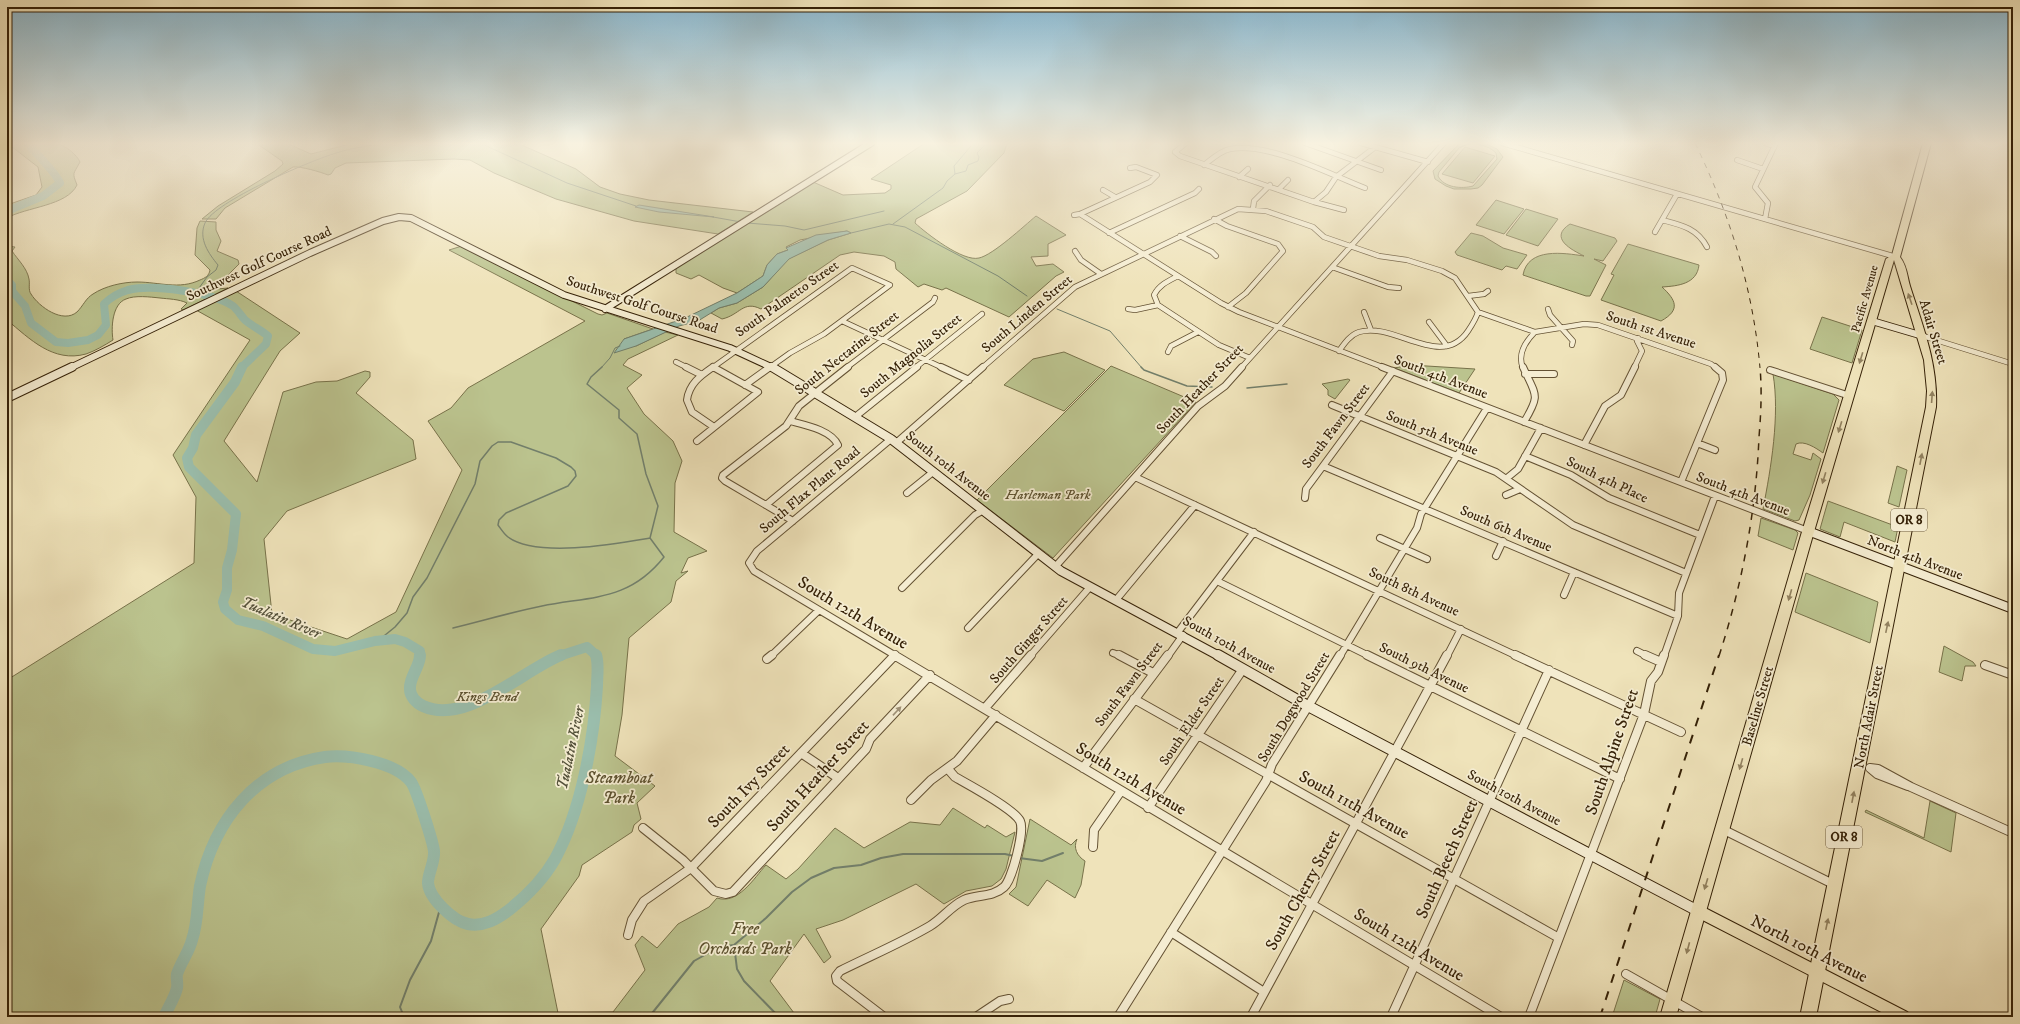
<svg xmlns="http://www.w3.org/2000/svg" width="2020" height="1024" font-family="'IM FELL DW Pica',serif">
<rect width="100%" height="100%" fill="#efe3ba"/>
<filter id="stains"><feTurbulence type="fractalNoise" baseFrequency=".005" numOctaves="4"/><feColorMatrix values="0 0 0 0 .2 0 0 0 0 .09 0 0 0 0 .02 0 0 0 .5 -.17"/></filter>
<radialGradient id="worn" r=".72"><stop offset=".6" stop-color="#630" stop-opacity="0"/><stop offset="1" stop-color="#630" stop-opacity=".3"/></radialGradient>
<!-- green -->
<path fill="#bbc38e" stroke="#78724a" fill-rule="evenodd" d="M7,143C19,143 49,140 58,144C66,146 77,155 80,162C73,175 72,172 77,185C67,206 26,207 7,218V205L36,195L42,187L38,167Z
M256,143H286L311,154L354,143H517L576,169L600,187L620,194L649,200L753,212L718,234L634,221L556,199L494,173L470,160L454,159L346,163L335,168L331,174L328,175C321,172 300,166 293,167L225,208L216,219H202L218,206L275,171L283,164L282,161Z
M925,143H1007L1004,153L967,191L916,219L915,223C927,234 963,262 979,258C993,255 1024,226 1036,216L1066,235L1048,244V256L1031,257L1036,266L1053,264L1064,272L1056,276L1009,317L946,288L942,290L924,284L918,287L896,269L895,262L884,256L854,252L840,255L761,309C743,300 740,315 722,319L711,313L719,308L737,303L763,287L788,259L828,240L851,233L847,231L800,240L786,247L788,250L777,254L767,265L763,276L737,293L723,288L699,275L691,279L676,273V266L813,182L843,195L885,193L891,189V185L871,179Z
M1484,143L1497,149L1503,157L1482,185L1478,188L1471,189H1454L1446,186L1435,179L1433,171L1459,144ZM1468,144C1478,144 1488,145 1496,153L1497,159L1473,186C1462,189 1444,188 1438,176L1439,172L1459,148Z
M1465,147L1495,156L1473,183L1442,174Z
M1496,200L1524,209L1504,234L1476,225Z
M1526,209L1558,219L1538,246L1506,235Z
M200,221L216,222V230L221,241L217,251L238,260L239,264L227,276L213,285L217,289L228,288L183,310L181,309L187,303C179,299 168,299 160,298C150,297 135,295 126,299C112,304 111,328 113,340C105,345 95,351 86,354C53,363 30,339 7,320V246L15,247L12,251C18,260 27,268 29,279C30,284 28,290 31,294C39,307 63,324 77,312C83,306 86,298 93,294C105,286 123,282 137,282C159,282 179,290 200,280C205,278 209,276 210,270L195,255L197,228Z
M1570,224L1615,238L1617,241L1603,261L1594,259L1606,265L1590,296H1586L1523,275C1528,247 1564,253 1584,256C1572,250 1548,238 1570,224Z
M1471,233L1483,236L1503,248L1527,255L1517,269L1506,266L1502,270L1457,255L1455,252Z
M1628,244L1699,265C1697,284 1678,286 1662,287C1676,300 1681,310 1661,321L1601,300L1614,275L1611,274Z
M462,246L598,314L602,315L607,313L653,329L624,339L636,346L665,332L678,335L628,359L623,365L642,375L627,388L644,414L673,441L682,461L675,483L674,532L707,551L688,558L681,573L688,571L676,581L671,602L629,638L622,715L615,756L655,786L637,803L641,819L634,825L632,832L582,865L579,876L541,929L558,1013L613,1012L645,970L635,945L642,936L657,948L678,924L709,907L717,898C738,905 754,878 766,865L786,879L798,869L835,828L864,848L910,822L940,825L953,808L985,828L987,825L1006,837L1015,832L1006,869L1001,879L992,886L966,891L944,904L916,884L843,920L816,929L831,957L824,963L804,934L770,981L797,1017H7V680L194,563L196,497L173,455L250,340L196,310L236,291L300,333L280,351L224,441L257,482L283,392L316,382L337,381L365,371L370,372V377L356,393L413,440L416,459L287,511L264,539L272,614L347,639L396,612L462,470L428,421L451,408L468,388L585,321L449,250Z
M1822,317L1862,330L1852,363L1810,349Z
M1064,352L1105,370L1064,411L1004,385L1033,359Z
M1411,365L1475,369L1459,393L1394,368Z
M1111,366L1196,402L1053,558L977,500Z
M1773,374L1833,394L1839,400L1823,453C1816,448 1804,440 1796,444L1793,454L1811,460L1813,453L1821,459L1810,495L1799,520L1795,521L1763,509C1771,468 1780,415 1773,374Z
M1348,379L1350,380L1335,399L1328,395V390L1322,384Z
M1897,466L1907,470L1899,507L1888,503Z
M1828,501L1898,527L1895,542L1844,522L1840,537L1820,529Z
M1761,518L1795,530L1798,533L1793,550L1758,536Z
M1806,573L1878,602L1870,643L1795,612Z
M1944,646L1973,662L1976,666H1965L1962,681L1939,672Z
M1930,801L1956,813L1951,852L1865,812L1866,810L1924,838Z
M1030,819L1071,845L1077,839C1073,848 1077,856 1085,861L1081,885L1075,898L1047,880L1028,906L1009,894L1016,887Z
M1624,980L1660,999L1655,1017H1612Z"/>
<!-- water -->
<path fill="#9abead" stroke="#727f6b" d="M639,205L714,217L659,212L635,207Z
M847,231L851,233L828,240L789,259L763,287L737,303L719,308L698,321L679,326L636,346L614,353L624,339L685,318L737,293L763,276L767,265L777,254L788,250L786,248L816,235Z"/>
<g fill="none" stroke-linecap="round" stroke-linejoin="round">
<!-- stream-far2 -->
<path stroke="#727f6b" stroke-width="1" d="M480,143L567,183L636,206
M955,174L966,171L968,165L978,161L979,157L977,153L987,143
M713,217L741,222
M747,223L785,226L804,230L884,211
M893,224L943,188L947,181L955,174L954,166L971,146
M851,233L889,224L905,227L998,276L1027,296
M194,295L207,277L216,270L218,265C209,254 198,239 205,223C215,201 308,162 333,154C351,148 371,145 390,143
M1057,309L1110,331L1142,368
M601,368L610,358L615,348L620,346"/>
<!-- stream-far1 -->
<path stroke="#727f6b" stroke-width="1.5" d="M602,367L591,377L587,384L619,410V418L637,434L646,474L658,506L650,538
M1141,367L1144,370L1187,386L1212,387
M1247,388L1287,384
M379,640L395,627L407,613L413,597L427,578L475,484L480,461L492,446L498,442H511L556,458L571,467L575,471L576,476L568,486L506,513L499,520L498,525C501,529 504,534 508,537C537,558 615,544 650,538L664,557C629,601 592,596 542,606C512,612 482,621 453,628"/>
<!-- stream -->
<path stroke="#727f6b" stroke-width="2" d="M1019,858L1042,861L1063,853
M734,945L737,969L744,981L779,1017
M404,1017L400,1007L410,980L431,941L441,905
M649,1017L694,961L719,947L734,945L766,918L792,892L811,878L834,868L861,865L881,858L903,854H1005L1014,856"/>
<!-- river-far2 -->
<path stroke="#9abead" stroke-width="8" d="M7,211L43,196L60,183C53,169 38,156 27,143
M7,280L12,285V291L25,306L31,323L56,342L68,343L88,340L98,335L106,325L104,304C111,297 118,293 128,290C152,284 212,292 233,306C238,310 241,316 245,320C252,326 261,330 268,336L266,344L241,368"/>
<!-- river-far1 -->
<path stroke="#9abead" stroke-width="10" d="M242,367L235,382L196,435L193,448L187,458L189,467L236,514L232,550L227,568V590L223,602L225,609L238,620L263,626L313,649L335,651L375,641L395,639L405,642L420,651V656
M559,656L587,647L597,656"/>
<!-- river -->
<path stroke="#9abead" stroke-width="12" d="M420,655C420,667 409,677 410,689C410,696 416,703 423,706C466,726 523,670 561,655
M164,1017C168,1008 175,997 177,988C178,983 176,978 177,974C181,962 189,952 192,940C198,923 197,904 200,886C214,820 256,767 325,757C348,754 396,762 411,782C416,788 433,842 434,851C435,862 428,873 428,883C429,898 453,921 468,924C484,927 497,919 509,910C528,895 543,880 555,859C581,811 594,740 597,686C597,676 599,664 596,655"/>
<defs>
<path id="street-far2" d="M1186,143L1175,152L1180,156L1314,202L1326,192L1336,177L1374,148
M1305,143L1381,170
M1361,143L1428,162
M1502,143L1896,257
M1765,143L1774,146
M1737,160L1763,169
M1204,165C1212,159 1220,151 1230,149C1269,142 1329,174 1365,188
M1239,177L1248,169
M1279,189L1288,180
M1103,190L1115,197
M1314,202L1344,210
M1253,209L1254,201L1270,185
M1080,214L1221,303L1239,312L1385,368
M1074,215L1080,214L1150,182L1157,175L1136,167L1130,168
M1214,219L1227,226L1278,244L1283,251L1246,293L1228,307
M1765,219L1768,203L1755,187L1776,143
M1662,220C1681,225 1697,228 1707,247
M1655,232L1677,194
M1109,233L1195,193L1199,189
M1180,236L1212,252L1216,256
M1075,251L1081,260L1101,274
M1332,267L1388,287L1399,288
M1468,296L1484,294L1488,291
M1158,305L1219,345L1250,358
M1128,309L1135,310L1158,305L1154,295C1159,285 1168,281 1178,276
M1548,309L1550,315L1573,341L1572,345
M1364,312L1371,330
M1478,312L1535,332
M842,321L943,368
M1429,322L1447,346
M1923,336L2013,364
M1168,352L1171,346L1198,332
M676,362L688,368
M713,367L715,368
M712,368L852,268L890,285L824,334L790,353L769,368
M846,368L933,302L935,298
M915,368L982,314
M982,368L1075,287L1238,209L1266,211L1313,227L1324,237L1379,256L1407,260L1442,271L1455,278L1478,312C1476,319 1472,325 1468,331C1441,371 1394,321 1359,332C1350,335 1344,344 1339,351
M1241,368L1444,143
M1523,368C1517,354 1525,342 1535,332L1584,324L1598,325L1711,364L1716,368
M1634,368L1642,351L1637,341L1638,338"/>
<path id="street-far1" d="M686,367L702,375
M713,367C700,376 689,384 687,400L692,412L714,427
M941,367L969,380
M1382,367L1808,531
M1523,367C1536,396 1541,394 1524,422
M1770,370L1850,396
M1525,374H1554
M745,385L770,367
M1332,405L1496,472L1573,525L1686,573
M855,417L917,367
M891,439L757,551L749,563L754,571L896,656
M697,441L758,392L713,367
M896,443L983,367
M1697,443L1715,450
M1584,445L1605,406L1621,395L1635,367
M1525,456L1571,475L1609,498L1700,535
M1323,466L1678,616
M1135,477L1517,656
M1507,478L1518,469L1541,428
M1681,482L1723,380L1722,373L1715,367
M907,493L933,472
M1506,495L1520,489
M1305,498L1306,489L1393,371
M766,505L838,445C831,430 805,425 790,421
M793,521L725,481L722,478L723,475L786,426L799,406L848,367
M1380,538L1427,559
M1496,556L1503,541
M1055,567L1198,406L1225,386L1242,367
M1217,581L1369,656
M902,588L975,515L982,511
M1564,595L1574,572
M1116,600L1195,505
M968,628L1038,554
M1178,632L1254,532
M1637,651L1647,656
M1113,653L1121,656
M771,656L819,610
M1030,656L1090,587
M1168,656L1183,635
M1340,656L1417,528L1421,514L1487,408
M1447,656L1461,629
M1664,656L1678,616L1679,593L1715,496"/>
<path id="street" d="M894,655L1501,1017
M1119,655L1153,673
M1367,655L1620,779
M1515,655L1681,732
M1645,655L1661,662
M767,659L772,655
M1985,665L2013,675
M1134,699L1559,938
M985,708L1031,655
M801,753L838,778
M1083,768L1168,655
M1870,768L1878,769L1911,787L2013,833
M1871,769L1877,774L1908,786
M911,800L931,780L957,761L996,715
M1148,808L1243,669
M643,828L683,860L714,891L726,894L733,892L866,749L870,739L930,675
M1722,829L1835,885
M1093,847L1094,830L1121,791
M1171,932L1264,992
M628,935L632,920L644,901L691,868L895,655
M1626,974L1702,1017
M884,1017L837,981L836,976L840,971C870,956 901,943 930,926C942,919 951,906 964,900C977,894 992,898 1004,887C1012,880 1025,831 1020,821C1014,809 969,785 955,777L948,769
M976,1017L1000,1001L1009,999
M1118,1017L1266,781L1272,764L1340,655
M1251,1017L1447,655
M1391,1017L1549,670
M1529,1017L1644,714L1651,681L1658,672L1664,655"/>
<path id="secondary-far2" d="M605,309L871,143
M1872,321L1923,336
M70,368L310,253L383,221L399,217L411,218L564,295L730,348L773,368"/>
<path id="secondary-far1" d="M772,367L891,439L1061,571L1219,656
M7,398L72,367
M1808,531L2013,609"/>
<path id="secondary" d="M1218,655L1308,706L1698,911"/>
<path id="primary" d="M1698,911L1904,1017"/>
<path id="highway" d="M1923,143H1931L1900,257C1907,266 1907,276 1910,286C1923,327 1938,364 1936,407L1816,1017H1800L1926,407L1927,391L1924,360L1894,260L1813,535L1676,1017H1660L1801,535L1886,259L1892,255Z"/>
</defs>
<!-- street-far2 casing -->
<use href="#street-far2" stroke="#645234" stroke-width="6"/>
<!-- street-far1 casing -->
<use href="#street-far1" stroke="#645234" stroke-width="8"/>
<!-- street casing -->
<use href="#street" stroke="#645234" stroke-width="10"/>
<!-- secondary-far2 casing -->
<use href="#secondary-far2" stroke="#352107" stroke-width="8"/>
<!-- secondary-far1 casing -->
<use href="#secondary-far1" stroke="#352107" stroke-width="10"/>
<!-- secondary casing -->
<use href="#secondary" stroke="#352107" stroke-width="12"/>
<!-- primary casing -->
<use href="#primary" stroke="#352107" stroke-width="14"/>
<!-- highway casing -->
<use href="#highway" stroke="#352107" stroke-width="2"/>
<!-- street-far2 -->
<use href="#street-far2" stroke="#f5edd2" stroke-width="4.5"/>
<!-- street-far1 -->
<use href="#street-far1" stroke="#f5edd2" stroke-width="6"/>
<!-- street -->
<use href="#street" stroke="#f5edd2" stroke-width="8"/>
<!-- secondary-far2 -->
<use href="#secondary-far2" stroke="#f5edd2" stroke-width="6"/>
<!-- secondary-far1 -->
<use href="#secondary-far1" stroke="#f5edd2" stroke-width="8"/>
<!-- secondary -->
<use href="#secondary" stroke="#f5edd2" stroke-width="10"/>
<!-- primary -->
<use href="#primary" stroke="#efe3ba" stroke-width="12"/>
<!-- highway -->
<use href="#highway" fill="#efe3ba" fill-rule="evenodd"/>
<!-- rail-far2 -->
<path stroke="#352107" stroke-width="1" stroke-dasharray="5.5 5.5" stroke-linecap="butt" d="M1695,143C1730,215 1753,288 1760,368"/>
<!-- rail-far1 -->
<path stroke="#352107" stroke-width="1.5" stroke-dasharray="7 7" stroke-linecap="butt" d="M1719,656C1742,585 1756,512 1759,437C1761,413 1762,391 1760,367"/>
<!-- rail -->
<path stroke="#352107" stroke-width="2" stroke-dasharray="9 9" stroke-linecap="butt" d="M1600,1017L1719,655"/>
</g>
<!-- one-way arrows -->
<defs><path id="oneway-solid" d="M-6-.8H1V-3.2L6.5 0L1 3.2V.8H-6Z"/></defs>
<g fill="#928260">
<use href="#oneway-solid" transform="translate(1910 299) rotate(-109)"/>
<use href="#oneway-solid" transform="translate(1861 358) rotate(107)"/>
<use href="#oneway-solid" transform="translate(1932 397) rotate(-86)"/>
<use href="#oneway-solid" transform="translate(1840 427) rotate(107)"/>
<use href="#oneway-solid" transform="translate(1921 459) rotate(-79)"/>
<use href="#oneway-solid" transform="translate(1824 478) rotate(107)"/>
<use href="#oneway-solid" transform="translate(1790 595) rotate(106)"/>
<use href="#oneway-solid" transform="translate(1887 627) rotate(-78)"/>
<use href="#oneway-solid" transform="translate(1741 764) rotate(106)"/>
<use href="#oneway-solid" transform="translate(1853 797) rotate(-79)"/>
<use href="#oneway-solid" transform="translate(1706 884) rotate(107)"/>
<use href="#oneway-solid" transform="translate(1827 924) rotate(-78)"/>
<use href="#oneway-solid" transform="translate(1688 948) rotate(105)"/>
</g>
<use fill="#9f9177" href="#oneway-solid" transform="translate(897 711) rotate(-47)"/>
<!-- sky -->
<linearGradient id="sky" x2="0" y2="1"><stop stop-color="#89b8d0"/><stop offset="0.5" stop-color="#f8f2e0"/><stop offset="1" stop-color="#f8f2e0" stop-opacity="0"/></linearGradient>
<rect width="2020" height="287" fill="url(#sky)"/>
<g text-anchor="middle" dominant-baseline="central" stroke-width="3.5" stroke-linejoin="round" paint-order="stroke">
<!-- far-street labels -->
<g font-size="12" fill="#352107" stroke="#f5edd2">
<text transform="translate(1865 299) rotate(-74)">Pacific Avenue</text>
</g>
<!-- shield labels -->
<g fill="#f5edd2" stroke="#6f5e44" stroke-width="1">
<rect x="1891" y="509" width="36" height="22" rx="3"/>
<rect x="1826" y="826" width="36" height="22" rx="3"/>
</g>
<g font-size="13" font-weight="bold" fill="#352107">
<text x="1909" y="520">OR 8</text>
<text x="1844" y="837">OR 8</text>
</g>
<!-- street labels -->
<g font-size="14" fill="#352107" stroke="#f5edd2">
<text transform="translate(259 264) rotate(-25)">Southwest Golf Course Road</text>
<text transform="translate(787 299) rotate(-35)">South Palmetto Street</text>
<text transform="translate(642 305) rotate(18)">Southwest Golf Course Road</text>
<text transform="translate(1027 314) rotate(-40)">South Linden Street</text>
<text transform="translate(1651 330) rotate(18)">South 1st Avenue</text>
<text transform="translate(1933 332) rotate(73)">Adair Street</text>
<text transform="translate(847 353) rotate(-38)">South Nectarine Street</text>
<text transform="translate(911 356) rotate(-39)">South Magnolia Street</text>
<text transform="translate(1441 377) rotate(21)">South 4th Avenue</text>
<text transform="translate(1200 389) rotate(-46)">South Heather Street</text>
<text transform="translate(1336 426) rotate(-53)">South Fawn Street</text>
<text transform="translate(1432 433) rotate(22)">South 5th Avenue</text>
<text transform="translate(948 466) rotate(38)">South 10th Avenue</text>
<text transform="translate(1607 480) rotate(26)">South 4th Place</text>
<text transform="translate(810 490) rotate(-40)">South Flax Plant Road</text>
<text transform="translate(1743 494) rotate(21)">South 4th Avenue</text>
<text transform="translate(1506 529) rotate(23)">South 6th Avenue</text>
<text transform="translate(1915 558) rotate(21)">North 4th Avenue</text>
<text transform="translate(1414 592) rotate(25)">South 8th Avenue</text>
<text transform="translate(1029 640) rotate(-49)">South Ginger Street</text>
<text transform="translate(1229 645) rotate(29)">South 10th Avenue</text>
<text transform="translate(1424 668) rotate(26)">South 9th Avenue</text>
<text transform="translate(1129 684) rotate(-53)">South Fawn Street</text>
<text transform="translate(1758 706) rotate(-74)">Baseline Street</text>
<text transform="translate(1294 707) rotate(-59)">South Dogwood Street</text>
<text transform="translate(1869 717) rotate(-79)">North Adair Street</text>
<text transform="translate(1192 721) rotate(-56)">South Elder Street</text>
<text transform="translate(1514 798) rotate(28)">South 10th Avenue</text>
</g>
<!-- park labels -->
<g font-size="14" font-style="italic" fill="#5d5230" stroke="#f5edd2">
<text x="1048" y="495">Harleman Park</text>
<text x="487" y="697">Kings Bend</text>
</g>
<!-- water labels -->
<g font-size="15" font-style="italic" fill="#535039" stroke="#f5edd2">
<text transform="translate(281 618) rotate(23)">Tualatin River</text>
<text transform="translate(571 748) rotate(-78)">Tualatin River</text>
</g>
<!-- near-street labels -->
<g font-size="17" fill="#352107" stroke="#f5edd2">
<text transform="translate(853 613) rotate(31)">South 12th Avenue</text>
<text transform="translate(1612 752) rotate(-71)">South Alpine Street</text>
<text transform="translate(818 776) rotate(-48)">South Heather Street</text>
<text transform="translate(1131 779) rotate(31)">South 12th Avenue</text>
<text transform="translate(749 786) rotate(-46)">South Ivy Street</text>
<text transform="translate(1354 805) rotate(29)">South 11th Avenue</text>
<text transform="translate(1447 859) rotate(-66)">South Beech Street</text>
<text transform="translate(1303 890) rotate(-61)">South Cherry Street</text>
<text transform="translate(1409 945) rotate(31)">South 12th Avenue</text>
<text transform="translate(1809 949) rotate(27)">North 10th Avenue</text>
</g>
<!-- near-park labels -->
<g font-size="17" font-style="italic" fill="#5d5230" stroke="#f5edd2">
<text x="619" y="778">Steamboat<tspan x="619" dy="20">Park</tspan></text>
<text x="745" y="929">Free<tspan x="745" dy="20">Orchards Park</tspan></text>
</g>
</g>
<!-- margin -->
<rect width="2020" height="1024" fill="none" stroke="#efe3ba" stroke-width="24"/>
<rect x="8" y="8" width="2004" height="1008" fill="none" stroke="#352107" stroke-width="2"/>
<rect x="12" y="12" width="1996" height="1000" fill="none" stroke="#352107"/>
<rect width="100%" height="100%" filter="url(#stains)"/>
<rect width="100%" height="100%" fill="url(#worn)"/>
</svg>
